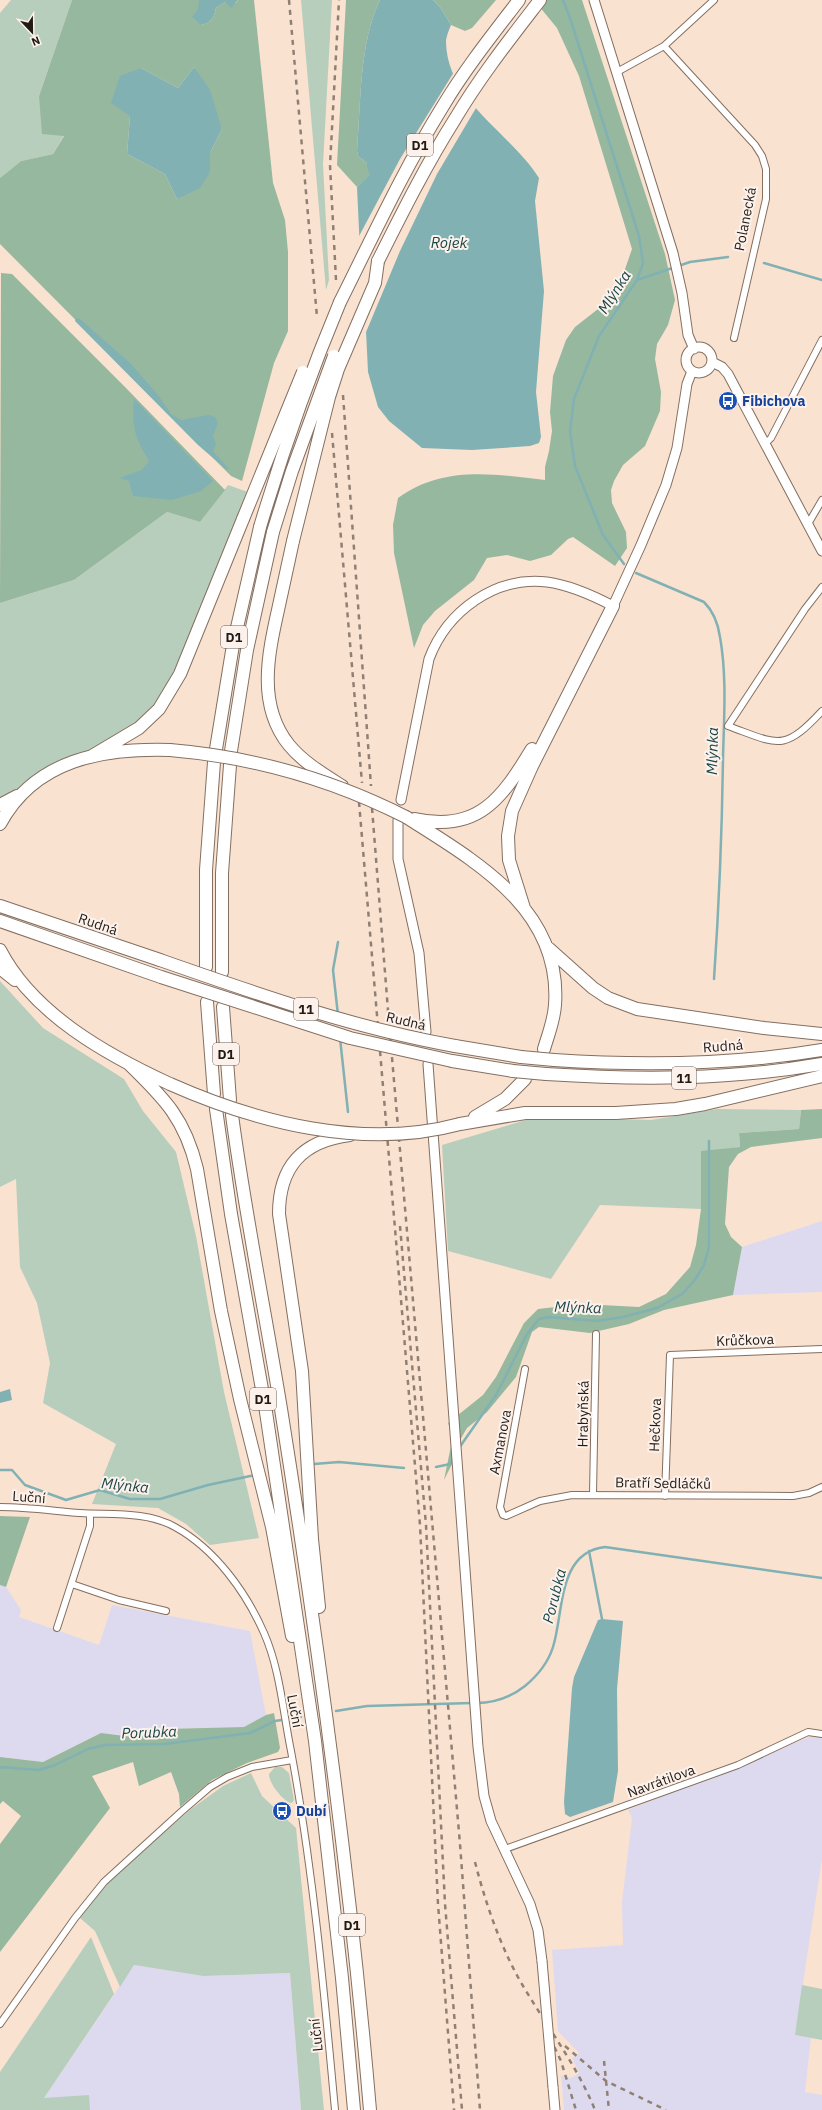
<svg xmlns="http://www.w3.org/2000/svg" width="822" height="2110" font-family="'IBM Plex Sans',sans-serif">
<rect width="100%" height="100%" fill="#fae2d1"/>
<!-- industrial -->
<path fill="#dddaf0" d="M822,1221V1292L733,1295L742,1247Z
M0,1585L6,1587L21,1610L19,1617L99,1645L112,1605L250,1631L266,1715L244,1727L165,1729L151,1735L133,1737L101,1733L43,1762L0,1757Z
M812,1736L822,1737V1859L795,2035L811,2038L805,2092L822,2095V2110H564L561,2075L571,2078L579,2073L572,2058L579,2053L558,2031L552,1950L623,1945L622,1902L632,1818L628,1810Z
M134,1965L203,1976L290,1973L301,2110H90L44,2098Z"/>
<!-- green -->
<path fill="#b7cebd" d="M11,0H72L39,96L64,135L53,154L21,161L0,178V13Z
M301,0H332L323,164L329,280L326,290Z
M228,485L248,492L243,519L159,709L0,805V603L74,580L167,512L200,522Z
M0,981L43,1028L124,1079L143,1111L176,1152L196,1236L224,1392L259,1538L210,1545L186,1524L158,1508L92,1504L116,1444L43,1403L50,1363L37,1303L20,1267L16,1179L0,1187Z
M717,1109L801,1110L799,1129L739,1133L740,1147L701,1152V1209L600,1205L551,1279L448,1251L442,1145L526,1120L583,1118L651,1120Z
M275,1767H282L289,1773L294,1800L292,1803C284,1803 268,1782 269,1774Z
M251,1773L262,1796L296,1828L324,2110H301L290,1973L203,1976L134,1965L120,1987L95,1931L80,1918L109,1880L191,1809L223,1786Z
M91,1937L114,1994L44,2098L89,2095L90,2110H0V2072Z
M802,1985L822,1989V2040L795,2035Z"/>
<!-- forest -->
<path fill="#96b89f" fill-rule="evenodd" d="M72,0H199L201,25C211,23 214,18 216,8L225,2L236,3L238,0H254L273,183L285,220L288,252V331L274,363L242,481L231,476L0,244V178L21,161L53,154L64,136L42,134L39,96ZM194,67L222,129L210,153V172L177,199L165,174L127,154L130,116L141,68L178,88Z
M346,0H380C359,43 361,104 357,151L358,156L367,163V169L371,175L357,187L337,165Z
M433,0H496L472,28L465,31L451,25L440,7Z
M534,0H582L665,254L675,300L668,325L657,344L655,359L661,392L660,411L645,446L623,465L614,481L611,490L612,503L626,532L627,548L615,566L573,537L568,539L551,555L530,561L507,555L487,558L474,580L435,611L423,625L414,648L394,553L393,525L398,498C443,465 494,474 545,480V467L549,451L552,431L550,412L553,376L566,340L575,327L616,295L632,249L579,76L557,28Z
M1,273L12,274L126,388L225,490L200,522L167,512L74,580L0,603Z
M822,1109V1138L751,1147L738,1154L729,1167L725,1224L731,1237L742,1247L733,1295L664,1310L629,1324L590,1333L539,1327L532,1332L516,1377L487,1412L467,1428L456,1447L454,1460L444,1480L453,1436L448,1423L483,1395L496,1377L524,1323L538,1309L582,1304L639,1307L666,1294L690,1267L696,1245L701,1209V1151L740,1147L739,1133L799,1129L801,1110Z
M0,1516L30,1517L6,1587L0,1585Z
M274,1713L280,1748L278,1752L247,1763L212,1780L180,1807L179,1794L171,1772L139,1786L133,1762L92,1776L110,1808L0,1952V1844L21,1816L3,1801L0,1804V1757L43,1762L101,1733L133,1737L151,1735L165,1729L244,1727L266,1715Z"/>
<!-- water -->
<path fill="#81b1b3" d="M199,0H238L231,8L225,2L216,8C214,18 211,23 201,25L192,17L198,9Z
M380,0H433L440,7L451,25C449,30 446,37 446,42C447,101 511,133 539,178L535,201L544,291L536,392L541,437L539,443L530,446L472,450L422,448L389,421L378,407L368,372L365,310L369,290L361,273L357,187L370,175L367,169V163L358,156L357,151C361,104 359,43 380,0Z
M194,67L210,90L222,129L210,153V172L200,188L177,199L165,174L127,154L130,116L111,103L120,76L141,68L178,88Z
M76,318L80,319L130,363L158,395L171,414L181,420L209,415L215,417L218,423L213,436L216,444L213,451L229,469L227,470L198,445L75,321Z
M134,399L213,481L201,491L172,500L133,496L129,481L119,478L142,470L149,461C134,437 132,427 134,399Z
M10,1389L12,1400L0,1403V1392Z
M602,1619L623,1621L617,1689L618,1771L613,1802L570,1817L565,1814L564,1802L572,1688L574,1677L598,1620Z"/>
<!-- pier -->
<path fill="#fae2d1" d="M454,72L476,108L437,174L400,251L364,337L363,310L367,291L359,273L357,240L400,159Z"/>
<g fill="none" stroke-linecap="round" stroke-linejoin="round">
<!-- stream -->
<path stroke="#81b1b3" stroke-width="2.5" d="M563,0L570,18L639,236L643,263L637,280L599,336L574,399L570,431L575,466L603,535L624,564
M764,263L822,280
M637,280L690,262L728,257
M636,573L704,602C714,612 718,623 720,637C727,676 724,718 723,758C722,832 719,906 714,979
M338,1015L333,970L338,942
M340,1038L348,1112
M459,1448L496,1395L527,1334L539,1319L548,1317L597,1321L623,1317L657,1308L682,1294L694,1281L704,1265L709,1247V1141
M314,1464L339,1462L404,1468
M436,1467L450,1464L454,1458
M0,1470H12L25,1485L66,1500L100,1490L130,1499H160L208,1485L255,1475
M589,1551L602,1619
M477,1703C494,1703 511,1697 525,1686C537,1676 548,1663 553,1647C564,1613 557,1552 605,1547L822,1578
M336,1711L367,1706L472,1703
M0,1767L39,1770L55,1765L88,1749L105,1745L164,1744L250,1733L275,1721L301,1717"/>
<defs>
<path id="street" d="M664,46L755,145L762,156L766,169V199L734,338
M617,72L664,46L714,0
M765,444L771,438L822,340
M808,524L822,500
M822,587L805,609L728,726C778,744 783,753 822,711
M525,1369L500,1507L503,1515L506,1516L540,1501L572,1495L793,1496L809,1493L822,1487
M593,1494L596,1334
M665,1496L670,1355L822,1349
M0,1507C27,1507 54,1511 80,1513C111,1515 147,1511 175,1527C215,1549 246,1592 264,1633C280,1669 283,1712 291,1751C313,1869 324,1990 335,2110
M72,1584L119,1600L166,1611
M57,1628L90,1526V1514
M505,1849L738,1765L808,1732L822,1734
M0,2024L75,1918L104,1882L181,1812L210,1787L227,1777L252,1767L292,1760"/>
<path id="secondary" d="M594,0L673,253L682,293L688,335L694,349
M686 360a13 13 0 1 1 26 0a13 13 0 1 1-26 0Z
M712,362L722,367L728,374L822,551
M401,800L429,659C447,611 495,576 547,582C570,585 592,595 613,606L641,545L666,485L677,448L687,384L692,371
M398,820V859L419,953L426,1032
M428,1064L478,1747L484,1796L491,1821L530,1904L538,1930L542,1961
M553,2087L555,2110"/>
<path id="highway" d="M378,261C402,213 426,165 455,119C480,77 510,39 540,0
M340,302C373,236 404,169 443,106C465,69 493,34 519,0
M293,541C288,564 283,587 278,610C268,655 257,705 289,745C303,762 323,774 342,786
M216,749L233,645L260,527
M231,751L247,650L273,532
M92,756L139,728L159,709L180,674L243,519
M0,805L17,796
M406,817C475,861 562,909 555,1005C554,1021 548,1035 544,1049
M415,819C478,833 502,798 532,749
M0,824C35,759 103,748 170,750
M0,906L160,960
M524,908L509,860L508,836L512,811L532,766L613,606
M0,921L161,977
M546,946L593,988L608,998L637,1009L764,1028L822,1034
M0,950C33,1014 107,1055 170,1084
M206,967V870L214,762
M0,968L15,980
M222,972V873L230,765
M207,1002L214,1094
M223,1007L230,1100
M455,1046L521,1057
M554,1060C644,1066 733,1065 822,1050
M452,1061L513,1071
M129,1064C165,1099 185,1119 197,1169L221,1311L240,1399L272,1527L292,1636
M546,1074C639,1080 730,1080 822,1064
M216,1109L231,1214L266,1412L315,1741L342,1978L354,2110
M232,1115C245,1213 265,1311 281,1409C318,1641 350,1875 370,2110
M475,1117L505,1099L525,1079
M460,1124L525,1113H616L676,1109L705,1104L822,1076
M319,1607L312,1539L302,1371L279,1214C279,1167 302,1141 350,1135"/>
</defs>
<!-- street casing -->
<use href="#street" stroke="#846f60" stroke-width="8"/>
<!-- secondary casing -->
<use href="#secondary" stroke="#846f60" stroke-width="11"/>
<!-- highway casing -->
<use href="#highway" stroke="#846f60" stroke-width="14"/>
<!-- street -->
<use href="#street" stroke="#fff" stroke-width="6"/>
<!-- secondary -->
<use href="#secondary" stroke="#fff" stroke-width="9"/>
<!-- highway -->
<use href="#highway" stroke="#fff" stroke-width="12"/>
<!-- rail -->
<path stroke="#908074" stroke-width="2.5" stroke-dasharray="5 5" stroke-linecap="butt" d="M289,0L317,317
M336,280L330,165L339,0
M343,395L371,786
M332,433L362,783
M359,802L420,1525L438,1904L454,2110
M372,808L389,1023L460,1844L480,2110
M400,1226L426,1525L445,1904L462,2110
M475,1862C485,1901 499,1943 519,1979C544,2023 576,2063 595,2110
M550,2038L561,2061L576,2110
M565,2046L606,2081L666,2110
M604,2061L609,2110"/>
<defs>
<path id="secondary-bridge" d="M542,1961L553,2087"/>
<path id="highway-bridge" d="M243,519L303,372
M260,527C283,450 309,376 340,302
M273,532L292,471L334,356
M293,541L329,397L338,369L375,283L378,261
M170,750C254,757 331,779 406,817
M160,960C257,994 354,1028 455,1046
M161,977L350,1038L452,1061
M521,1057L554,1060
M513,1071L546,1074
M170,1084C258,1123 364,1150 460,1124"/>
</defs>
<!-- secondary-bridge casing -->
<use href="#secondary-bridge" stroke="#846f60" stroke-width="11" stroke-linecap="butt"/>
<!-- highway-bridge casing -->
<use href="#highway-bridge" stroke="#846f60" stroke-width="14" stroke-linecap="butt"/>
<!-- secondary-bridge -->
<use href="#secondary-bridge" stroke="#fff" stroke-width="9"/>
<!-- highway-bridge -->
<use href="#highway-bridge" stroke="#fff" stroke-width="12"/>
</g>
<!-- icons -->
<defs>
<symbol id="bus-disc" viewBox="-11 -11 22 22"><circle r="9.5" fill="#1a4fb4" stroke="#fcf2eb"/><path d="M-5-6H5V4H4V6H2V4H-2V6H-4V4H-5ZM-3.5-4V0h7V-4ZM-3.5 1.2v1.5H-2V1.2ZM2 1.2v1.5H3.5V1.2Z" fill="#fff"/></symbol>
</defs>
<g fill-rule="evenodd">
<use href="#bus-disc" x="717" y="390" width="22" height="22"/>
<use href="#bus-disc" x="271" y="1800" width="22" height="22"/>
</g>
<g text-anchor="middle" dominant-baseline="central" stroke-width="4" stroke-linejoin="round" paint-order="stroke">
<!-- shield labels -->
<g fill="#fcf2eb" stroke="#635b54" stroke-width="1">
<rect x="407" y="134" width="26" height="22" rx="3"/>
<rect x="221" y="626" width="26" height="22" rx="3"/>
<rect x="294" y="998" width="24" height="22" rx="3"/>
<rect x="213" y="1043" width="26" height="22" rx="3"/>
<rect x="672" y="1067" width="24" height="22" rx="3"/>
<rect x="250" y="1388" width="26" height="22" rx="3"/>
<rect x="339" y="1914" width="26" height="22" rx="3"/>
</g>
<g font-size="13" font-weight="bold" fill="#221a14">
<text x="420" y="145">D1</text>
<text x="234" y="637">D1</text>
<text x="306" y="1009">11</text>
<text x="226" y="1054">D1</text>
<text x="684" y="1078">11</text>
<text x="263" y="1399">D1</text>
<text x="352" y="1925">D1</text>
</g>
<!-- street labels -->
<g font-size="14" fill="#221a14" stroke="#fcf2eb">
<text transform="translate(745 219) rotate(-79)">Polanecká</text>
<text transform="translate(98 924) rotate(19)">Rudná</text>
<text transform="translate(406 1021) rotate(13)">Rudná</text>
<text transform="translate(723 1046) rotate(-4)">Rudná</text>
<text transform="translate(745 1340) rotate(-2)">Krůčkova</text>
<text transform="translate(583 1414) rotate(-89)">Hrabyňská</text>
<text transform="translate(655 1425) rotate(-88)">Hečkova</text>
<text transform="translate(500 1442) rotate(-79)">Axmanova</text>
<text transform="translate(663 1483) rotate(1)">Bratří Sedláčků</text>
<text transform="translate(29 1497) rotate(4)">Luční</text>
<text transform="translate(295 1711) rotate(79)">Luční</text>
<text transform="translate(661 1781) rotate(-20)">Navrátilova</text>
<text transform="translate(316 2035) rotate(-96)">Luční</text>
</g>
<!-- transit labels -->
<g font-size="14" font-weight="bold" fill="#164399" stroke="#fcf2eb" text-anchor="start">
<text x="742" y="401">Fibichova</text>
<text x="296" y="1811">Dubí</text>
</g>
<!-- water labels -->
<g font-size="15" font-style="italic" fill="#184547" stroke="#fcf2eb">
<text x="449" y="242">Rojek</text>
<text transform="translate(614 292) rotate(-58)">Mlýnka</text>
<text transform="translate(712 751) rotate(-89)">Mlýnka</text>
<text transform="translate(578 1307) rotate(2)">Mlýnka</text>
<text transform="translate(125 1485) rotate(6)">Mlýnka</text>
<text transform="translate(554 1596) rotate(-76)">Porubka</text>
<text transform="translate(149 1732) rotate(-2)">Porubka</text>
</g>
</g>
<!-- north arrow -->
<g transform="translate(32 32) rotate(158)" stroke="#fcf2eb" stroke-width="3" paint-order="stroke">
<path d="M0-3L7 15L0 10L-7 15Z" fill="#221a14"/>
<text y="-6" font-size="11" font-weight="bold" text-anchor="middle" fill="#221a14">N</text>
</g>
</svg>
